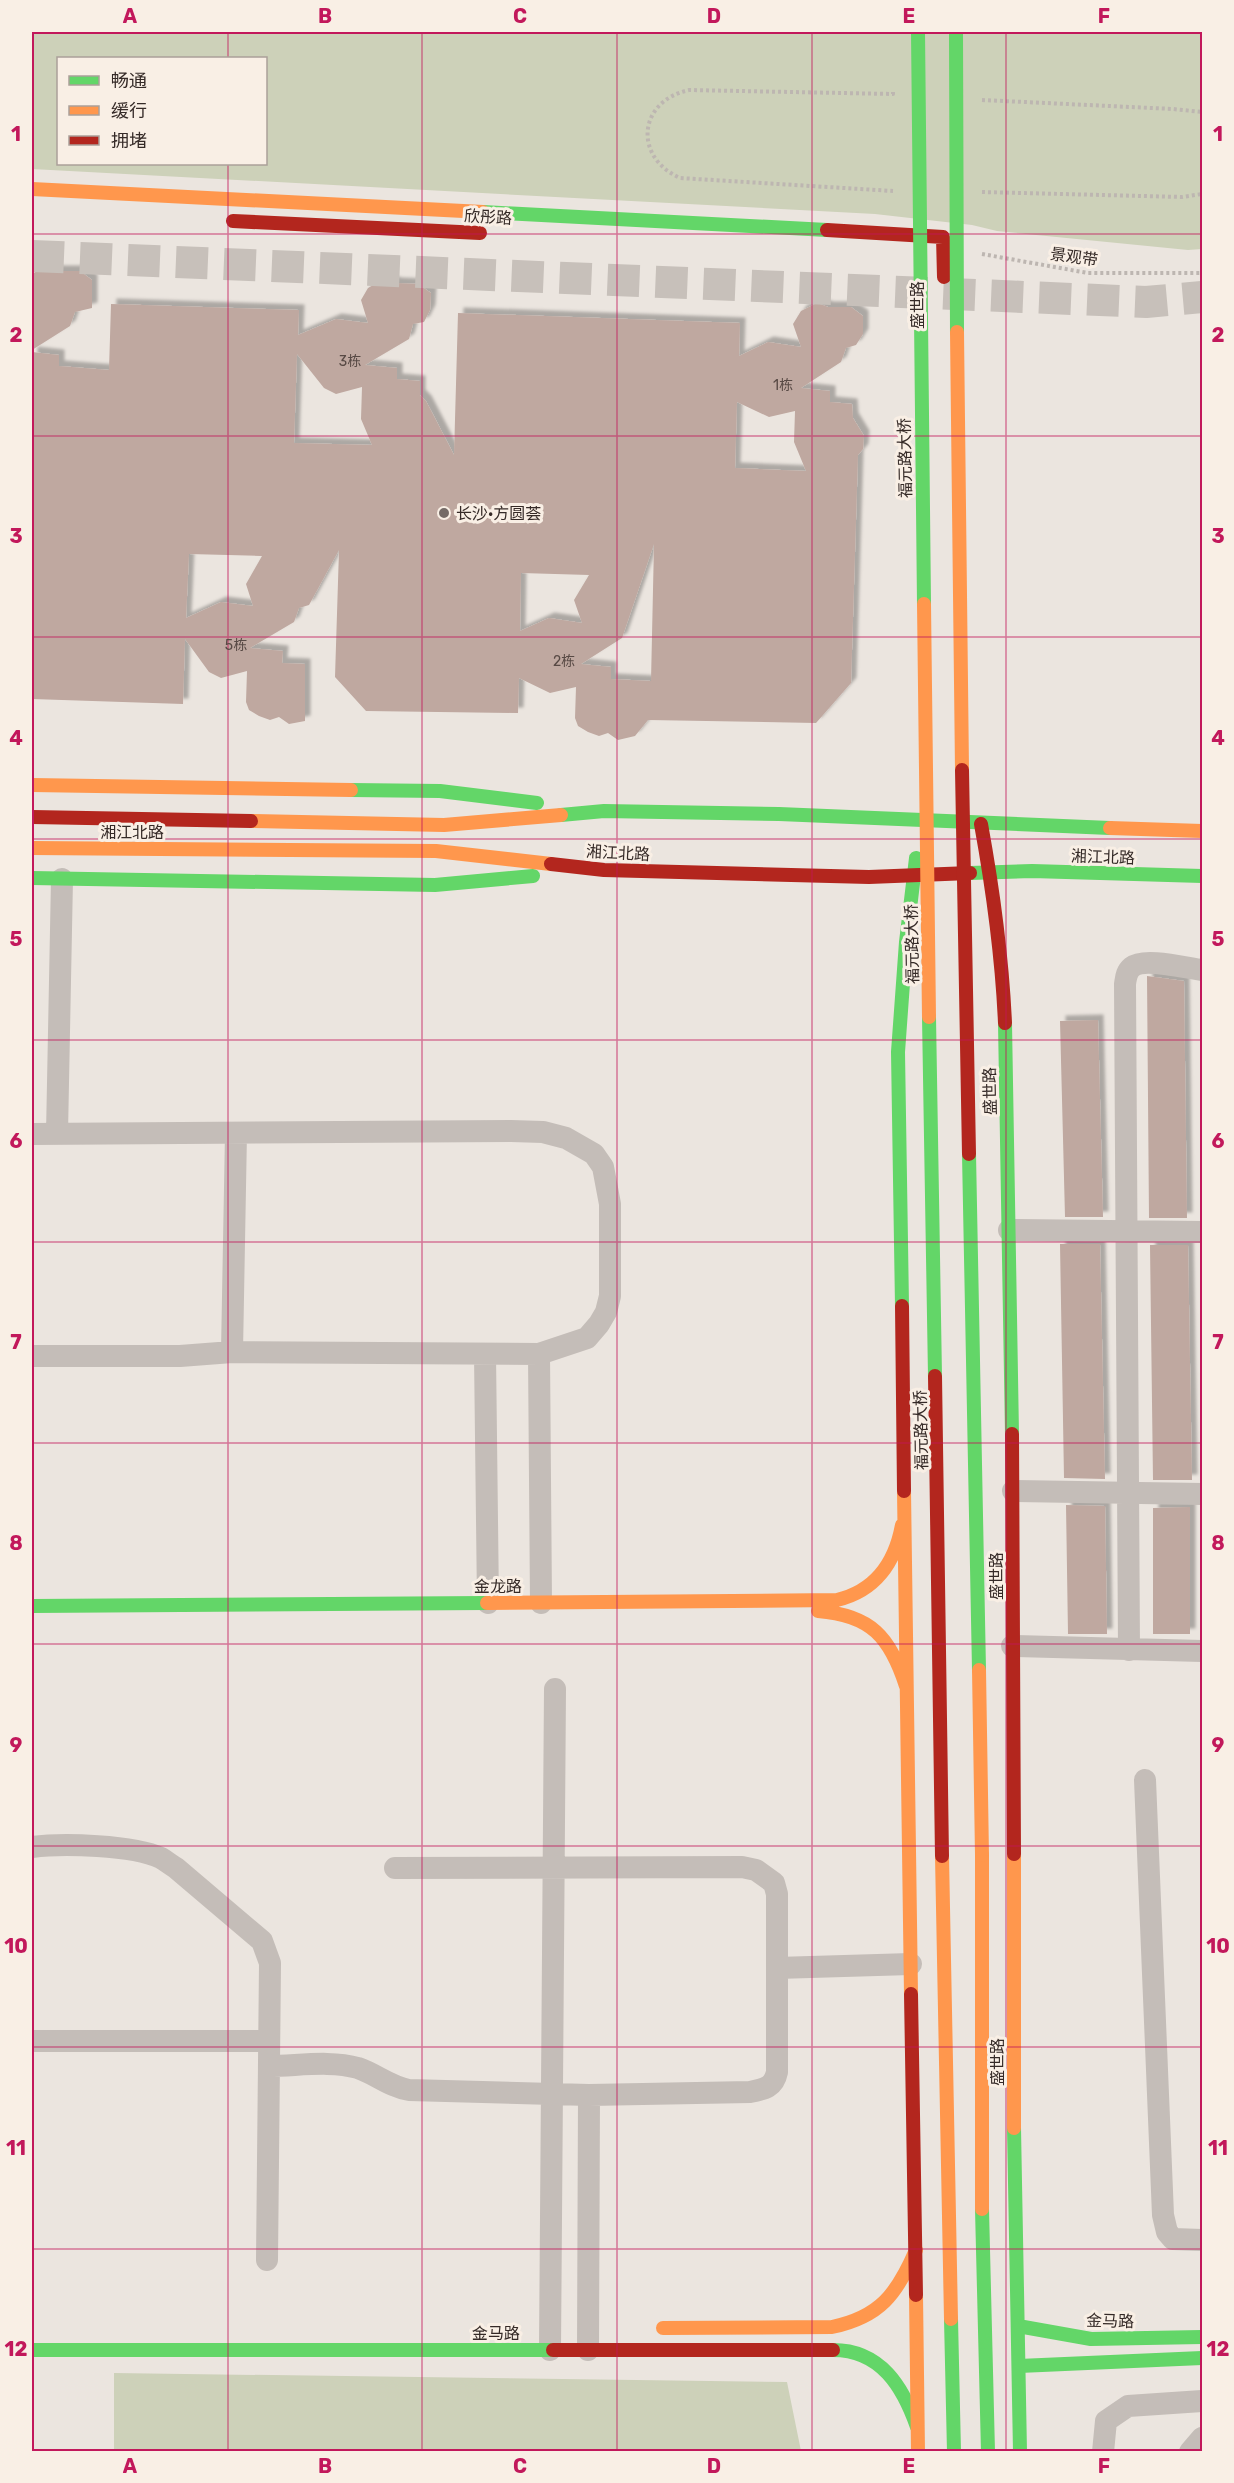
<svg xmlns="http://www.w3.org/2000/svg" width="1234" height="2483" font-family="Rubik,'Noto Sans SC',sans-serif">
<defs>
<filter id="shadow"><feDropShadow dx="5.5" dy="-5.5" stdDeviation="1.5" flood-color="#0004"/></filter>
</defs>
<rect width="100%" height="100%" fill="#ebe5df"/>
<!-- green -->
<path fill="#cdd1b9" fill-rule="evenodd" d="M32,32H1202V249L1188,250L997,231L972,225L875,214L32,169ZM58,58H266V164H58Z
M114,2373L787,2382L801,2451H114Z"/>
<!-- building -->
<path fill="#bfa8a0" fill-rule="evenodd" filter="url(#shadow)" d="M46,266L58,271H80L92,280V308L75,312L70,326L32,350V274Z
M384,279L396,283L418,284L431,293L430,310L424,322L413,324L409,339L365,365L397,368V379L420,381V395L426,401L454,455L458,313L740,323L739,356L768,342L801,347L793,324L801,311L817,303L828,307H851L863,316V334L856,345L846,348L841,362L801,388L830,391V402L852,404L853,418L864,436L863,449L858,455L851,683L816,723L648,720L635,736L618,740L608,733L599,736L588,732L578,726L575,718L576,687L550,693L519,678L518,713L366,711L335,677L339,550L309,605L299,608L294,622L250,648L283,651L282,663L305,664V721L289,724L279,717L270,720L259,716L249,710L246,702L247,671L221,678L209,672L185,639L183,704L32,699V352L59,355V366L109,370L111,304L299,310L298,335L336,319L368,323L361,300L368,288ZM297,354L324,388L336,394L362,387L361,419L372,445L294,443ZM737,402L769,417L795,411L794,442L806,471L735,468ZM654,544L651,681L611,679V667L581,664L622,638ZM189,554L262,556L246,584L253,606L221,602L186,618ZM521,573L589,575L574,600L582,623L549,618L520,631Z
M1147,976L1184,981L1187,1218H1149Z
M1098,1020L1103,1217H1065L1060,1021Z
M1060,1244H1100L1105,1479L1064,1478Z
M1150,1245H1188L1192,1480H1153Z
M1066,1505L1105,1506L1107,1634H1068Z
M1190,1507V1634H1153V1508Z"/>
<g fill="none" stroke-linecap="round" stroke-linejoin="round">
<!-- secondary-tunnel -->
<path stroke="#c7c0ba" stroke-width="32" stroke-dasharray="32 16" stroke-linecap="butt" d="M32,256L1146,302L1202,297"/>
<!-- path -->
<path stroke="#bdb6b1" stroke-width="4" stroke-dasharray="3 3" stroke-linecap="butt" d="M893,92V94L689,90C638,101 633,157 680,178L893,191
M982,100L1173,109L1202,112
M982,192L1182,197L1202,194
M982,254L1088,273H1202"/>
<!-- street -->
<path stroke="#c4bdb8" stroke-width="22" d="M32,1134L511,1131L543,1132L566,1138L594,1154L603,1167L610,1204V1296L606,1312L599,1324L587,1338L539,1354L232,1352L180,1356H32
M57,1134L62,879
M1009,1230L1202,1232
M232,1352L236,1133
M485,1354L488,1603
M539,1354L541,1603
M1013,1491L1202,1494
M1012,1646L1202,1651
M1129,1650L1125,984C1126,978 1126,972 1132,967C1144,957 1186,968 1202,970
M1145,1780L1163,2215L1167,2232L1173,2239L1202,2240
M32,1847C63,1843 133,1845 161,1858C166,1861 171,1865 176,1868L262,1941L270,1963L267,2260
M777,1968L911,1964
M32,2041H269
M269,2066C297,2066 330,2060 358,2068C376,2074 390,2087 409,2090L589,2095L750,2092C765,2089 774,2087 777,2072V1894L774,1883L756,1870L742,1867L395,1868
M550,2350L555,1689
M588,2350L589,2095
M1103,2452L1106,2421L1128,2406L1202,2401
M1190,2452L1202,2438"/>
<!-- fast -->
<path stroke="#63d668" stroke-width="14" d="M483,212L827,230
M351,790L440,791L537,803
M561,815L604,811L779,814L1110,828
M970,873L1032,871L1202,876
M32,878L435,885L533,876
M1005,1023L1012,1434
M902,1306L898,1052L906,942L916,858
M32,1606L487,1603
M1014,2128L1020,2452
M982,2209L988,2452
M951,2319L954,2452
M1018,2326L1091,2339L1202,2337
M32,2350H553
M833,2350C881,2350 903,2387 917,2427
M1019,2366L1202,2358"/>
<!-- slow -->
<path stroke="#ff974d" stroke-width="14" d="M32,189L483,212
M32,785L351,790
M251,821L444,825L561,815
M1110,828L1202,831
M32,848L436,851L551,864
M904,1491L911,1994
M487,1603L837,1600C875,1591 895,1563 902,1525
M818,1611C871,1615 890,1637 906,1686
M1014,1854V2128
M942,1856L951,2319
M982,2209V1855
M916,2295L918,2452
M663,2328L832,2327C880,2317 897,2294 916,2250"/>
<!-- jam -->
<path stroke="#b3261e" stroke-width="14" d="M233,221L480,233
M827,230L943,237L944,277
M32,817L251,821
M981,824C993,890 1002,956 1005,1023
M551,864L604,870L869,877L970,873
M902,1306L904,1491
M1012,1434L1014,1854
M911,1994L916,2295
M553,2350H833"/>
<!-- fast-bridge -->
<path stroke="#63d668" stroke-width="14" d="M918,32L924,604
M956,32L957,332
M929,1017L935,1376
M969,1154L979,1670"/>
<!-- slow-bridge -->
<path stroke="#ff974d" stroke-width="14" d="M957,332L962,770
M924,604L929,1017
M979,1670L982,1855"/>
<!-- jam-bridge -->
<path stroke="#b3261e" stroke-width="14" d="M962,770L969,1154
M935,1376L942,1856"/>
</g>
<!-- grid -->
<path fill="none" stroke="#c2185b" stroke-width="1.5" stroke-opacity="0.55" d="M228,32V58M422,32V2452M617,32V2452M812,32V2452M1006,32V2452M228,164V2452M32,234H1202M32,436H1202M32,637H1202M32,839H1202M32,1040H1202M32,1242H1202M32,1443H1202M32,1644H1202M32,1846H1202M32,2047H1202M32,2249H1202"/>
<!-- markers -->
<circle fill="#756b67" stroke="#f9efe5" stroke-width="2" cx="444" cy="513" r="6"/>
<g text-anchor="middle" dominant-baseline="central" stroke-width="6" stroke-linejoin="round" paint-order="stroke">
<!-- number labels -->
<g font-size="14" fill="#584a45">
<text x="350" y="361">3栋</text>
<text x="783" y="385">1栋</text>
<text x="236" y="645">5栋</text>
<text x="564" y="661">2栋</text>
</g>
<!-- street labels -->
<g font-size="16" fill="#352a27" stroke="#f9efe5">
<text transform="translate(488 217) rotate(3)">欣彤路</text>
<text transform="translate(1074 257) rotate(8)">景观带</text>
<text transform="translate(917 305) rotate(-90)">盛世路</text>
<text transform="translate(905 458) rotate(-91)">福元路大桥</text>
<text x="132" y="832">湘江北路</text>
<text transform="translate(618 853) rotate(3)">湘江北路</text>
<text transform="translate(1103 857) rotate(2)">湘江北路</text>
<text transform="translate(912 944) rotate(-91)">福元路大桥</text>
<text transform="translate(990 1091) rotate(-91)">盛世路</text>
<text transform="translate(921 1430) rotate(-91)">福元路大桥</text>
<text transform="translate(996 1576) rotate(-90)">盛世路</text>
<text x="498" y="1586">金龙路</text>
<text transform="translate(997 2062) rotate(-90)">盛世路</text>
<text transform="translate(1110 2321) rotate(1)">金马路</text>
<text x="496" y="2333">金马路</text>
</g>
<!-- poi labels -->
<g font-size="16" fill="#352a27" stroke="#f9efe5" text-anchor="start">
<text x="456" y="513">长沙·方圆荟</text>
</g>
</g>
<!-- border -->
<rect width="1234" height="2483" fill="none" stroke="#f9efe5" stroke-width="66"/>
<!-- legend -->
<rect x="57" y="57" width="210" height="108" fill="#f9efe5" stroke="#aba099" stroke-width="1.5"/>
<rect x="69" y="76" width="30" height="9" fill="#63d668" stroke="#aba099" stroke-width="1.5"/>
<text x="111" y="87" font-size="18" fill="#352a27">畅通</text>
<rect x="69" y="106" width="30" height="9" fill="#ff974d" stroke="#aba099" stroke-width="1.5"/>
<text x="111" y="117" font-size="18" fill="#352a27">缓行</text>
<rect x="69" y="136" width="30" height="9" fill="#b3261e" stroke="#aba099" stroke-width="1.5"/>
<text x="111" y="147" font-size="18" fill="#352a27">拥堵</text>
<rect x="33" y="33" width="1168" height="2417" fill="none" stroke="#c2185b" stroke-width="2"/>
<g font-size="20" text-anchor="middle" font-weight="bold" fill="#c2185b">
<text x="130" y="23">A</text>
<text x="325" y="23">B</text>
<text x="520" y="23">C</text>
<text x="714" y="23">D</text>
<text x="909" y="23">E</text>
<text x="1104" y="23">F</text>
<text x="16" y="141">1</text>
<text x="1218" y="141">1</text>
<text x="16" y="342">2</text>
<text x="1218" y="342">2</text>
<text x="16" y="543">3</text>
<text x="1218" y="543">3</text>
<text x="16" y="745">4</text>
<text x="1218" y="745">4</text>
<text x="16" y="946">5</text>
<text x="1218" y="946">5</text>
<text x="16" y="1148">6</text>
<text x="1218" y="1148">6</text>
<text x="16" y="1349">7</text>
<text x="1218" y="1349">7</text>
<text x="16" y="1550">8</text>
<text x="1218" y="1550">8</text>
<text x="16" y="1752">9</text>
<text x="1218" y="1752">9</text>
<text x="16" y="1953">10</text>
<text x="1218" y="1953">10</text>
<text x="16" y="2155">11</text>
<text x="1218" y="2155">11</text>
<text x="16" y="2356">12</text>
<text x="1218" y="2356">12</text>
<text x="130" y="2473">A</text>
<text x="325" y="2473">B</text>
<text x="520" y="2473">C</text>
<text x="714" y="2473">D</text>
<text x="909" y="2473">E</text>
<text x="1104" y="2473">F</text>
</g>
</svg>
